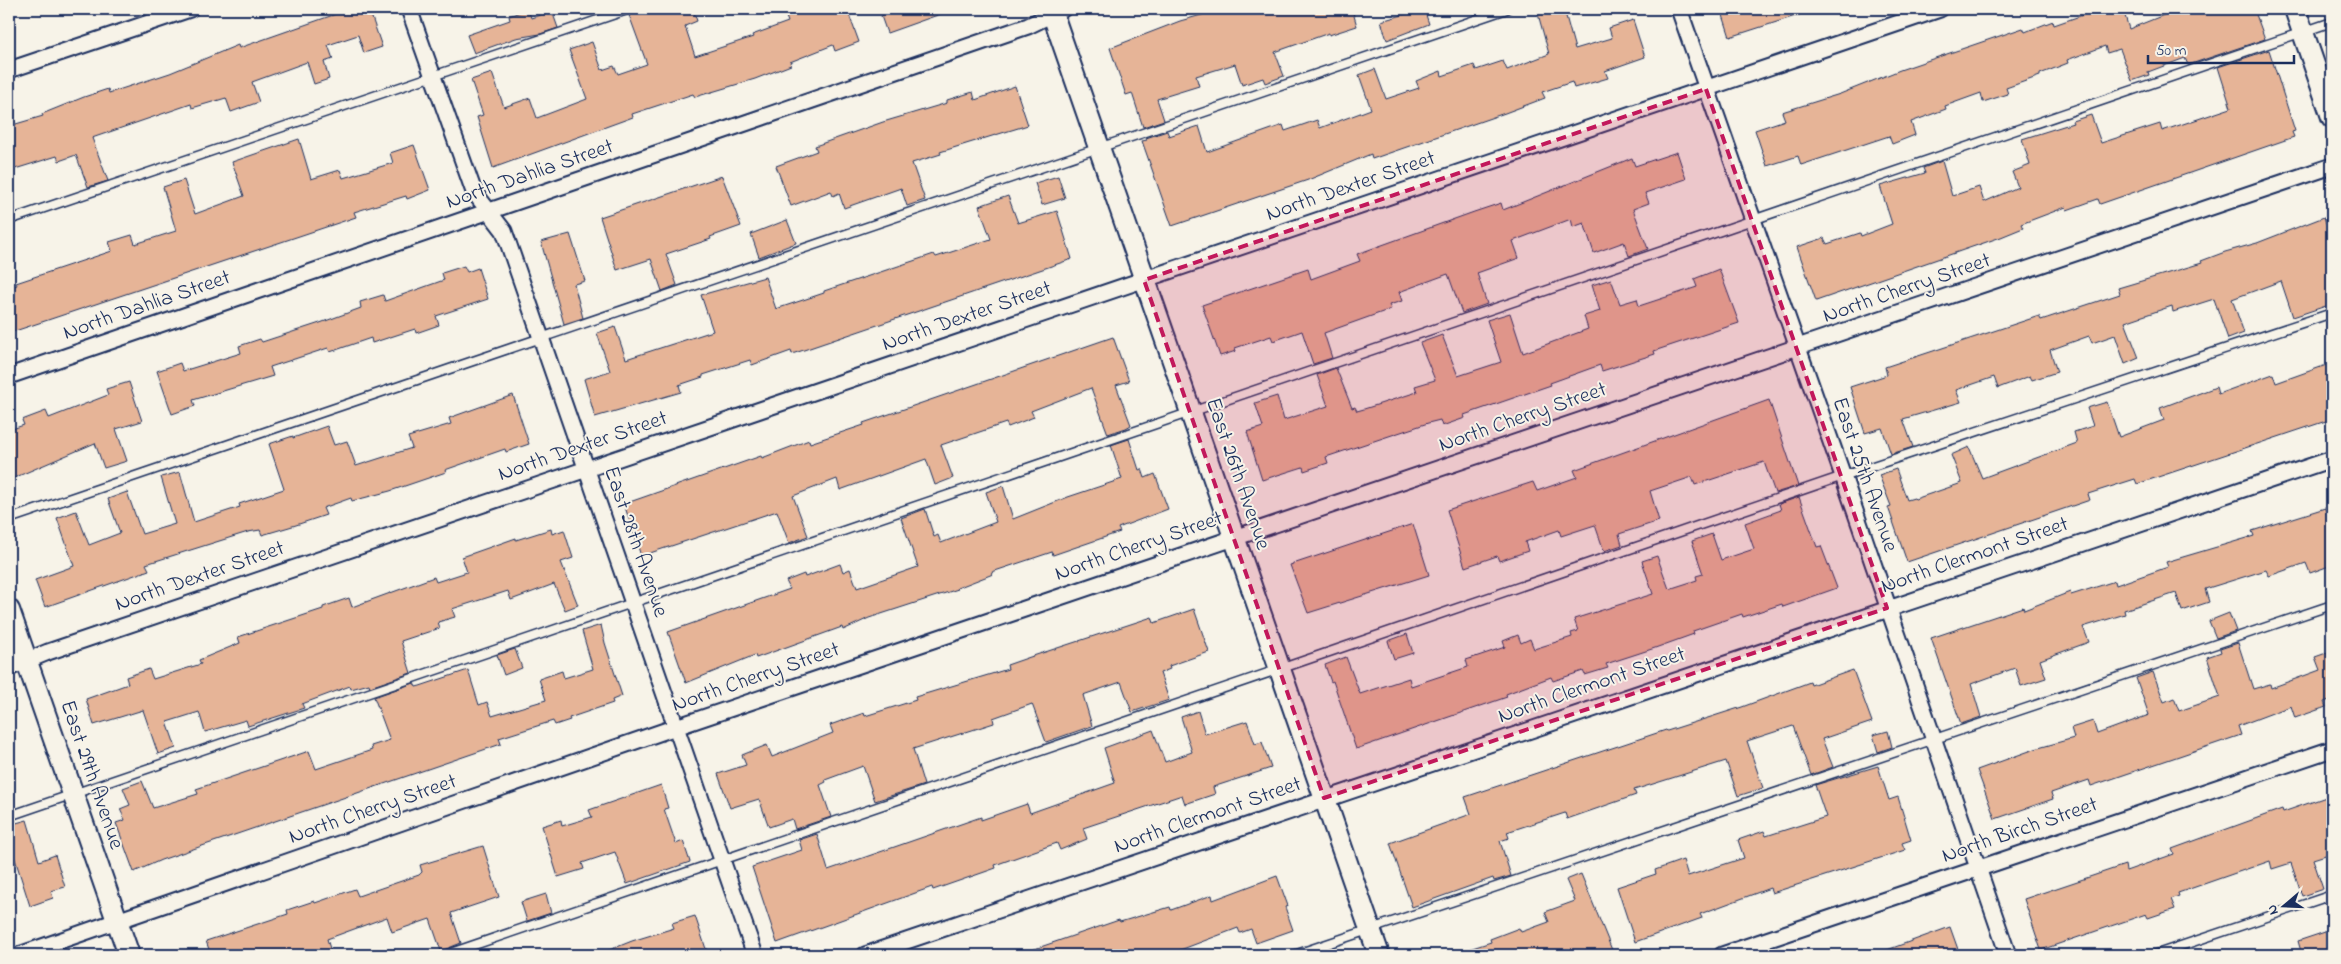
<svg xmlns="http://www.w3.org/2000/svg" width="2341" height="964" font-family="'Indie Flower',sans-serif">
<rect width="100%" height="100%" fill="#f7f3e8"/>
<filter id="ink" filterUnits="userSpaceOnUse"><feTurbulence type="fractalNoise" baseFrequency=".02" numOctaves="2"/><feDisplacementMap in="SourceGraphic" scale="10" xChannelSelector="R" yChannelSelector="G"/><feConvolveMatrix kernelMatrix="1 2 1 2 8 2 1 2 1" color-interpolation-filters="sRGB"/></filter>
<g filter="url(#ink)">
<!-- building -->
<path fill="#e6b497" stroke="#1b2f5e" d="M334,9H369L382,47L364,53L358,35L328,45L333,59L324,62L329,79L314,84L307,62L252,82L259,102L231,112L226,98L192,108L191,104L92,138L108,181L88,187L76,155L59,161L57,156L15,169L9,150V126L43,116L42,114L84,97L108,89L109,93L170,73L238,45L239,48L336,14Z
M528,9L531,18L552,11L558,28L540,34L516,38L474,53L467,35L510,20L509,16Z
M636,9H693L697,21L685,26L695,56L753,37L752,35L788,22L785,14L801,9H847L859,42L835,51L833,45L790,62L791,65L755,79L695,97L693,94L632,114L633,117L493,168L477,117L483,115L471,80L492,73L504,107L530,98L537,118L587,99L569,50L592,42L602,70L614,66L618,74L647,64L629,15L634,13Z
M884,9H949V11L887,33L881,16L886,14Z
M1223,9H1352L1357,26L1329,35V33L1275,52L1284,76L1265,83L1263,78L1242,85L1235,64L1196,76L1199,86L1157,99L1164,120L1143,127L1132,93L1126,95L1110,48L1180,21Z
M1424,9L1429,24L1387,40L1381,21Z
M1555,9H1564L1575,49L1612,38L1609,28L1633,20L1645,57L1605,71L1608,78L1574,88L1572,82L1542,92L1545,98L1505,113L1372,159L1371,154L1308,180L1172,226L1142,141L1147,140L1146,138L1167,131L1169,136L1199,126L1207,152L1283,125L1285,131L1317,120L1320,128L1371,109L1359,75L1375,69L1386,99L1419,88L1416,81L1441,71L1442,76L1474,65L1476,70L1503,61L1507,70L1549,54L1538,14Z
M1721,9H1807L1808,12L1730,37Z
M2100,9H2123L2129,29L2169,13L2168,9H2254L2265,39L2188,65L2185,58L2148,72L2149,75L2132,81L2120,49L2107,53L2105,46L2067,60L2068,63L2040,74V76L2006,88L2008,94L1983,102L1981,93L1945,106L1946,109L1911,122L1915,135L1892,144L1889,136L1801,165L1798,156L1767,166L1755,130L1785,120L1782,112L1840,94L1900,70L2023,28L2025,32L2053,21L2054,25Z
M2269,50L2295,131L2292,132L2294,137L2100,204L2098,199L2067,210L2066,207L2021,224L2023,228L2001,237L1816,301L1797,247L1824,238L1827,244L1860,233L1861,236L1892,224L1880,186L1925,173L1923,168L1942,161L1952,196L1979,187L1984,202L2018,187L2012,172L2030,165L2022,139L2073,123L2072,121L2091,115L2101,143L2160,124L2162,131L2231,108L2218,67Z
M1015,86L1028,125L940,152L941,154L912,163L925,200L907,206L901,188L844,208L839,193L833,196L831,191L791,206L776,166L817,151L815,146L883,122L947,103V100L973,92L975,100Z
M299,139L311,179L340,170L343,178L393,163L390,153L414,145L430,190L407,199L406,196L354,212L356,217L9,333V288L17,285L16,283L112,251L109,242L132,235L135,244L176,231L163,187L184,180L195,214L244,196L232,162Z
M1677,152L1686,179L1645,193L1649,203L1633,209L1648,249L1629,256L1624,242L1594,253L1584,223L1573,227L1571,219L1513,241L1519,258L1477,273L1487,304L1462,313L1448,274L1399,292L1402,301L1389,305L1391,309L1324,333L1332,358L1313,364L1302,331L1273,341L1271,336L1235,348L1236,351L1220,356L1202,305L1308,269L1311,279L1360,261L1357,254L1474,212L1501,203L1503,210L1632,158L1635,166Z
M722,176L741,226L710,237L711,239L666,254L677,285L662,291L651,259L617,270L600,217Z
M1058,176L1065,198L1042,205L1035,183Z
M1008,196L1018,223L1057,211L1072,259L792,354L791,351L752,365L750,360L703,375V377L679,385L681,392L595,417L584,379L610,371L597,333L615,327L626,359L713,331L701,295L765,277L776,309L824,293V291L934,254L936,257L991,239L979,206Z
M2324,217L2332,241V304L2293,317L2281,281L2232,299L2244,333L2228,339L2214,299L2173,312L2172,306L2125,322L2139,358L2125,364L2115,335L2092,343L2089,336L2050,350L2057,372L2032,380L2030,376L1998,388L1994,377L1956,390L1961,402L1903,419L1913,447L1891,454L1882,428L1865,433L1850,387L1887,375L1885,367L2039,316L2041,320L2120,294L2118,288L2202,263L2201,261L2225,252L2257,243Z
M787,220L796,243L759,257L751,234Z
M570,234L585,281L574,284L583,318L564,324L541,242Z
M464,266L467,272L478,268L488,299L436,316L439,325L416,333L415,329L372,343L371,338L330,352L328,348L270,367L273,376L193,400L195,406L172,414L157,371L180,363L183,371L241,353L239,346L260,339L262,342L320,323L361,308L360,302L383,295L385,301L444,280L442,273Z
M1719,269L1739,323L1654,351L1655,354L1602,371L1600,365L1550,383L1551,385L1464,415L1465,418L1442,426L1440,420L1428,423L1326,457L1328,463L1304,471L1303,467L1262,480L1247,432L1263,427L1255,403L1277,396L1284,420L1328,406L1317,375L1336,368L1352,408L1355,407L1357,411L1364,409L1417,392L1415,386L1435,380L1420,343L1442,335L1458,376L1501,362L1487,320L1510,313L1523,353L1588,329L1584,316L1600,311L1592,285L1611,279L1620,304L1637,299L1639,306L1697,287L1694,279Z
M1113,337L1129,381L1116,385L1131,425L1126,428L1108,434L1091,388L1031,411L1034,417L1008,427L1006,423L941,445L953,478L935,485L926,459L840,490L837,479L793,496L808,536L789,543L777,511L641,556L624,504L761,456L762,458L809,440L810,443L864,425L863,423L910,407Z
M2332,363V419L2137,484L2135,479L2088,494L2090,500L1907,562L1888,507L1891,506L1879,475L1896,469L1907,500L1914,498L1915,499L1962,483L1951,455L1969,447L1982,478L2077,443L2074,432L2093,426L2087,408L2107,402L2119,437L2164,420L2160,408L2216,387L2218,394L2273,374L2276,383Z
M129,382L142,421L116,429L127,461L104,468L95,443L9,480V430L24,425L22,420L46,411L49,418L108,395L106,389Z
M513,395L529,444L506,452L505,449L445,470L446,472L390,491L352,501L351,498L323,508L326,515L296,525L262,535L260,530L248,532L146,564L149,570L45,607L35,580L74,566L57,518L76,511L89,545L120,533L108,499L127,492L142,534L175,524L161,477L180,472L194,522L240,507L239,504L284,489L269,444L293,436V438L327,426L334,445L347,441L356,466L412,448L408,437L451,424L449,418Z
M1769,400L1798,486L1775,493L1764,462L1695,485L1692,477L1650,491L1659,521L1619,534L1622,545L1604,551L1595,525L1561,536L1559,530L1525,542L1528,551L1499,561L1497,556L1465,567L1447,510L1533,482L1537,491L1577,477L1574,470Z
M1129,439L1139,470L1142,469L1145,478L1155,474L1168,509L1118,528L1120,532L1053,555L1052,552L992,572L993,574L957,588L958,589L869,618L843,630L842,627L756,658L755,655L686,683L668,632L790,589L786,581L804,574L805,577L840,564L843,572L850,569L857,588L918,567L901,518L925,509L934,537L938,535L941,543L996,522L986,492L1003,486L1013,519L1068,497L1122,479L1111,445Z
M1799,497L1817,547L1821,546L1837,588L1783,607L1782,604L1743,617L1742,614L1693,631L1694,634L1655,648L1606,664L1608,668L1585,675L1583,671L1553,681L1551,677L1506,694L1507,697L1356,749L1333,681L1331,682L1325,665L1346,657L1360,694L1409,678L1411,686L1468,667L1466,660L1505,647L1503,641L1518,635L1521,643L1530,639L1534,649L1572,637L1571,633L1578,631L1574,619L1653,594L1642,561L1657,556L1669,589L1697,580L1696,576L1703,574L1692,541L1712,534L1721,560L1754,549L1745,523L1781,510L1779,504Z
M2325,508L2332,528V565L2310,573L2306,563L2269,576L2266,570L2205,589L2209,602L2182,611L2176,593L2124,610L2125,614L2083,627L2089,642L2040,660L2046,678L2021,686L2015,668L1971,684L1981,717L1961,724L1931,638L2023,607L2024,610L2070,592L2071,595L2115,581L2116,585L2168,567L2166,562L2254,536L2252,531Z
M1413,524L1429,575L1308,613L1290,565Z
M551,529L552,534L564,530L573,558L561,562L578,605L565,610L554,584L511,600L508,591L452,609L455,617L438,622L440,628L401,641L411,673L370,687L369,684L351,689L350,686L302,704L304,708L248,726L246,720L205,732L199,712L167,722L176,748L158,754L143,710L94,725L86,699L128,684L126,677L149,669L153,679L201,664L199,660L240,643L238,637L323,609V607L349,598L352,607L434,577L436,582L467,572L462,557L516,538V540Z
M1194,609L1209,652L1169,666L1170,669L1160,673L1169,700L1132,712L1121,682L1083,695L1092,726L1046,742L1032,704L993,718L994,723L913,749L924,785L875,801L863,766L825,780L826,782L820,785L831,817L795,829L792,819L769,827L759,799L730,808L718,774L746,765L742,755L767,745L772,757L833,733L830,725L864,713L865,716L916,700L915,697L1008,669L1007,665L1030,657L1152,617L1154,623Z
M2229,613L2236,631L2216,638L2209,621Z
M601,625L605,643L622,696L612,700L613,703L569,718L570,720L555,725L553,721L499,738L501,744L161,860L134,872L116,823L125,820L120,809L130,805L123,788L142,781L153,808L198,794L196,789L309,751L316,769L372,750L371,746L390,740L374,697L414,683L416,687L420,686L468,670L479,705L487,702L492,716L546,700L539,679L562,671L564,678L593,669L582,631Z
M1407,634L1413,653L1394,659L1388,641Z
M2238,643L2253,689L2270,684L2271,688L2320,670L2315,657L2332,651V699L2324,702L2326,707L2295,718L2291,706L2238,726L2241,735L2091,786L2089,780L2051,793L2053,799L1995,819L1977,770L2035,749L2074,738L2071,728L2093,721L2097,734L2149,715L2136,678L2153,672L2164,702L2174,698L2179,711L2220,697L2207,657L2221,652L2220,649Z
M515,649L522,668L504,675L497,655Z
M1853,670L1872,722L1822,739L1833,767L1811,775L1793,726L1747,741L1763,788L1738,796L1726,761L1634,790L1636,795L1567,819L1565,813L1507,832L1509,838L1500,841L1511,876L1494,881L1493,878L1412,907L1390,843L1471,814L1465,797L1666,730L1667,731L1742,707L1810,682L1811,685Z
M1198,711L1205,734L1247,721L1255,744L1262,742L1271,768L1213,787L1215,794L1185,804L1182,795L1083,828L1087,839L1060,850L1057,843L995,865L996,868L933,890L932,887L777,943L752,867L802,850L799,840L817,834L828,870L981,817V820L1027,804L1030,813L1115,783L1104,748L1153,730L1165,762L1192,752L1181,717Z
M1888,731L1892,747L1878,752L1873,735Z
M1878,766L1889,800L1898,797L1911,840L1902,843L1905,850L1772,893L1770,888L1700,914L1702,918L1635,942L1617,887L1656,874L1655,870L1683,860L1688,876L1744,858L1738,840L1764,831L1766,836L1826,817L1815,785Z
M661,785L668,808L664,809L676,844L683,841L690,862L627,884L615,852L582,863L584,869L558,877L542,826L561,820L562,826L592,817L589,810Z
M2329,796L2332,806V853L2313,859L2323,889L2302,896L2291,863L2272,869L2270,861L2178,893L2179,896L2171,899L2175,909L2148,918L2146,914L2041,950L2024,899L2125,865L2126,871L2174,854L2172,849L2282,809L2283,812Z
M27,820L39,861L55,855L65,887L51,891L53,898L30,906L9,840V825Z
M483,846L499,897L451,913L461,943L441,951L430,919L392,932L387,917L327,939L332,955H211L206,941L288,914L287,910L314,901L315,903L355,889L358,896L419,875L422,872L420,865Z
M1581,874L1612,950L1598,955H1460V952L1491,942L1490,939L1519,928L1521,932L1549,922L1545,912L1575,901L1566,880Z
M1277,876L1288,906L1285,907L1293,930L1256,943L1251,929L1240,933L1238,928L1167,955H1023V953L1119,920L1120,922L1170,907L1171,910L1212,895L1213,900Z
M546,894L551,913L527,921L521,902Z
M695,916L708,955H602V953L632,941L674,928L672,923Z
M1950,927L1960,955H1877L1876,954Z
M2328,931L2332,944V955H2302L2298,941Z"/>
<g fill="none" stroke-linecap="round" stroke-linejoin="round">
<defs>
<path id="service" d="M9,220L630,9
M9,519L1507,9
M9,816L2332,22
M445,955L1843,476L2332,313
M1294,955L2332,605
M2154,955L2332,895"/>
<path id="minor" d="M409,9L474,192L504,231L755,955
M1679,9L1843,476L2008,955
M9,70L190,9
M9,376L1028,26L1063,9
M9,668L48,652L1940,9
M19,955L676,727L2332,166
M865,955L2332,459
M1722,955L2332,749"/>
<path id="tertiary" d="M1051,9L1379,955
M2295,9L2332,117
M9,610L129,955"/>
</defs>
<!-- service casing -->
<use href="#service" stroke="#1b2f5e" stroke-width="11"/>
<!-- minor casing -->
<use href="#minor" stroke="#1b2f5e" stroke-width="19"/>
<!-- tertiary casing -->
<use href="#tertiary" stroke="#1b2f5e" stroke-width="24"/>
<!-- service -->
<use href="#service" stroke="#f7f3e8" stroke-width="8"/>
<!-- minor -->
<use href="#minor" stroke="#f7f3e8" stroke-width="15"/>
<!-- tertiary -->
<use href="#tertiary" stroke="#f7f3e8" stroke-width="20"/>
</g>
</g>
<!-- marked area -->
<path fill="#c2185b" fill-opacity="0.2" stroke="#c2185b" stroke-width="4" stroke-dasharray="10 6" stroke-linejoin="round" d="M1706,89L1887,608L1324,798L1144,280Z"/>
<g text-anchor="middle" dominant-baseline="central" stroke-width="4" stroke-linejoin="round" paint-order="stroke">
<!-- street labels -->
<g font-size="22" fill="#1b2f5e" stroke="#f7f3e8">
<text transform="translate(530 175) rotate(-19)">North Dahlia Street</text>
<text transform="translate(1351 187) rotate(-19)">North Dexter Street</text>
<text transform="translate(1907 289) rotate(-19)">North Cherry Street</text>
<text transform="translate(147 306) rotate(-19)">North Dahlia Street</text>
<text transform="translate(967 317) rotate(-19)">North Dexter Street</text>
<text transform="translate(1523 418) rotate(-19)">North Cherry Street</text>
<text transform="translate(583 447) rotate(-19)">North Dexter Street</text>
<text transform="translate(1237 474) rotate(71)">East 26th Avenue</text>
<text transform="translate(1864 475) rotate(71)">East 25th Avenue</text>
<text transform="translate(635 542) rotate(71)">East 28th Avenue</text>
<text transform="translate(1139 547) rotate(-19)">North Cherry Street</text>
<text transform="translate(1975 556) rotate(-19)">North Clermont Street</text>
<text transform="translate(200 577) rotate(-19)">North Dexter Street</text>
<text transform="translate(756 678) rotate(-19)">North Cherry Street</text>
<text transform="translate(1592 686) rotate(-19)">North Clermont Street</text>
<text transform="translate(91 775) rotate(71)">East 29th Avenue</text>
<text transform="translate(373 810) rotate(-19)">North Cherry Street</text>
<text transform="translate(1208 816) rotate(-19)">North Clermont Street</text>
<text transform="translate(2020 831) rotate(-19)">North Birch Street</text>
</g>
</g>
<!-- margin -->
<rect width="2341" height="964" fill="none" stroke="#f7f3e8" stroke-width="30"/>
<rect x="15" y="15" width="2311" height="934" fill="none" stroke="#1b2f5e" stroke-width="2" filter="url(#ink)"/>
<!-- north arrow -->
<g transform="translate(2284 906) rotate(251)" stroke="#f7f3e8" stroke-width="4" paint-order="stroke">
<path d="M0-4L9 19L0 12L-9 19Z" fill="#1b2f5e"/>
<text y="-8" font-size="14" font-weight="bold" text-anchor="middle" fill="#1b2f5e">N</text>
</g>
<!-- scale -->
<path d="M2148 55v8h146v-8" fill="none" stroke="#1b2f5e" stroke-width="2.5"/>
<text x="2156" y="55" font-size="15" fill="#1b2f5e" stroke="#f7f3e8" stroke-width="4" paint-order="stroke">50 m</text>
</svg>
